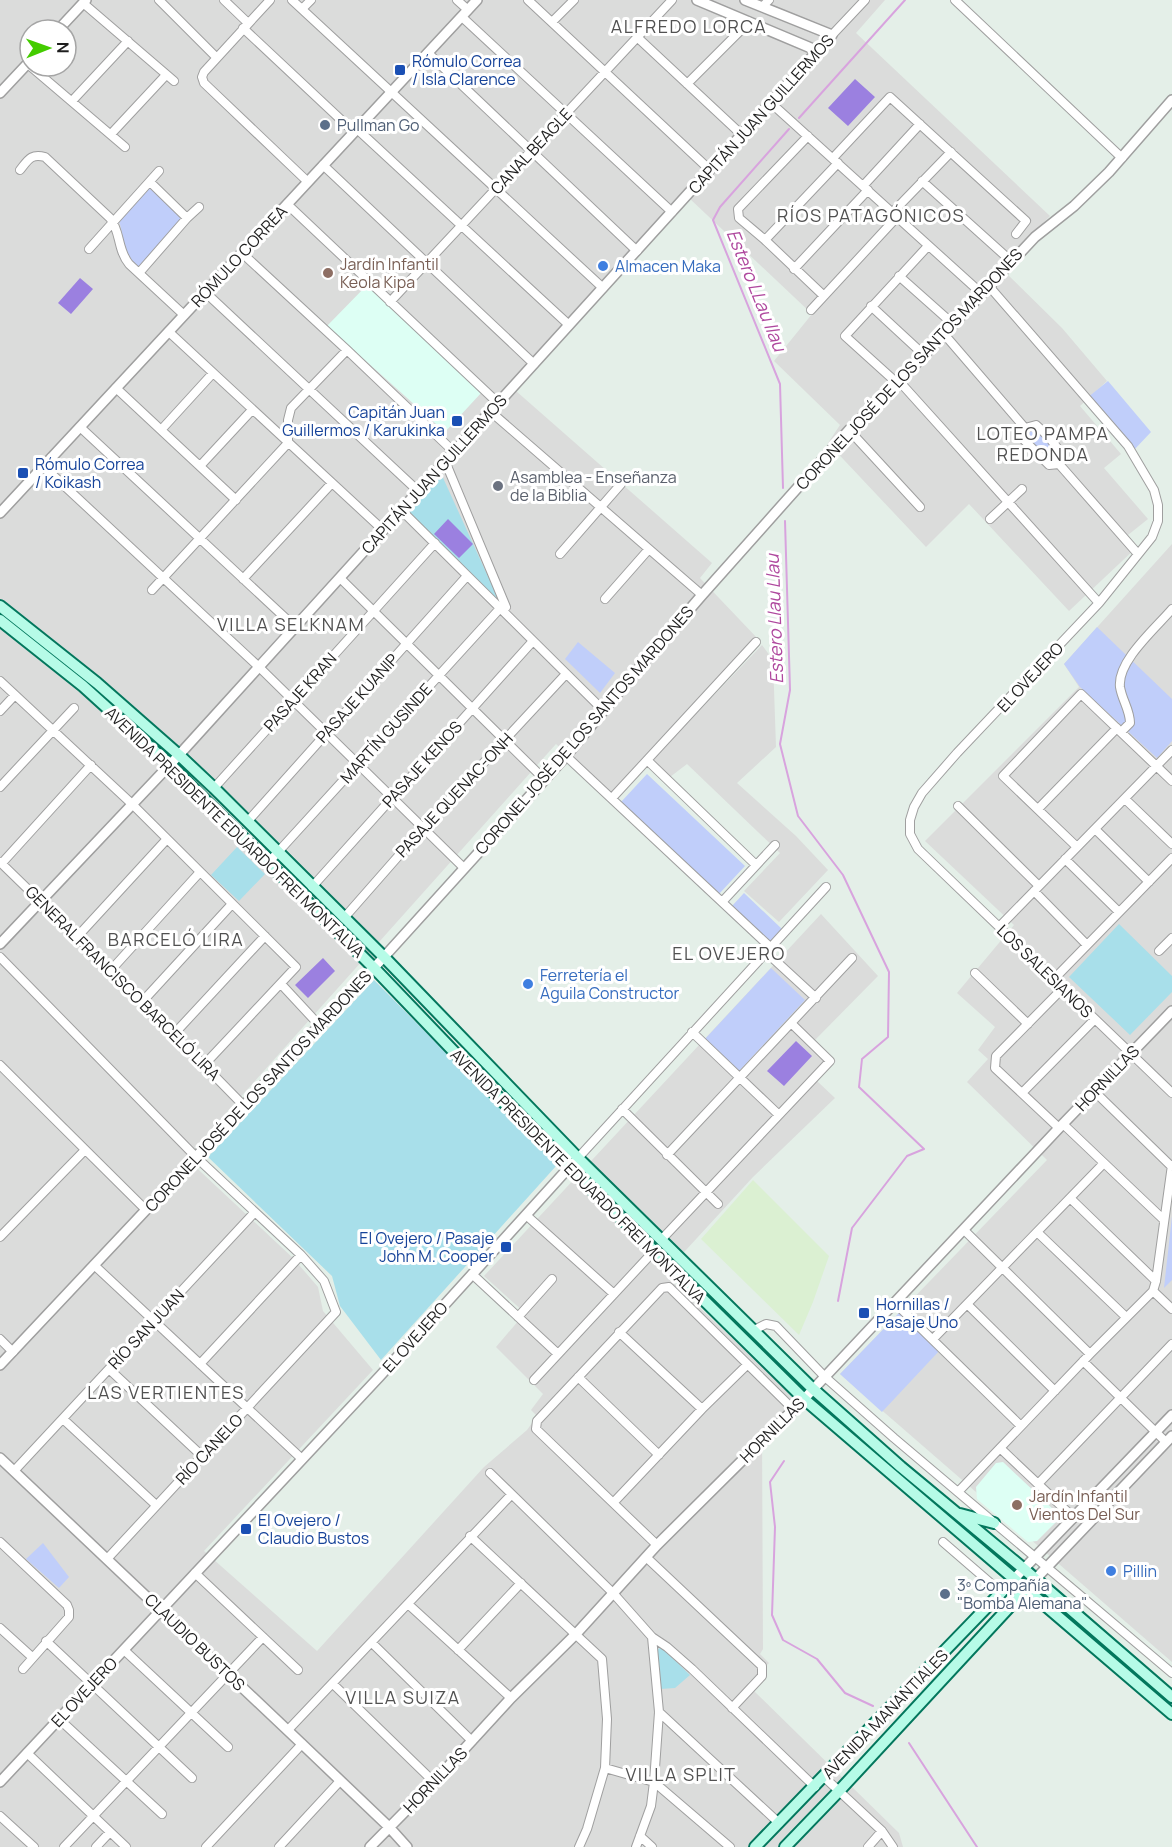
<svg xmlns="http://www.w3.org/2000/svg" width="1172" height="1847" font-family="Manrope,sans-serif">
<rect width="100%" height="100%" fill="#e4efe8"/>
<!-- residential -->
<path fill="#dbdcdb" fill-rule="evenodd" d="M0,0H885L856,33L1050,216L1000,267L1062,328L1107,381L1080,406L1121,454L1104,468L1148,519L1128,535L1137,547L1069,611L969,504L926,547L828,443L840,425L774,361L812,314L689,198L516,391L712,563L700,578L759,640L611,795L556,744L186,1158L293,1258L318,1287L323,1311L373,1370L204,1551L317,1651L484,1467L527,1430L537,1416L531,1410L543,1394L496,1347L525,1313L484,1276L821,914L878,976L815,1040L836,1061L817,1081L835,1098L753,1177L664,1274L771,1375L795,1401L762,1432L763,1649L760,1654L769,1663L748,1683L755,1692L899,1833L903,1847H0ZM30,30H66V66H30Z
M1172,544V1662L840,1374L1047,1160L967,1082L988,1059L978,1050L995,1027L957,993L1014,925L925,841L1079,687L1064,664Z
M762,645L773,660L776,747L737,783L796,836L828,870L779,922L744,891L780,853L687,764L670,777L653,759Z"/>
<!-- commercial -->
<path fill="#dbf0d2" d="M753,1180L829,1256L813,1302L799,1335L701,1239Z"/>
<!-- education -->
<path fill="#ddfff4" d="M368,284L482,392L445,432L327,326Z
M1003,1462L1056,1512L1058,1520L1037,1541L1028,1542L977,1499L976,1487L996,1463Z"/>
<!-- grass -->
<path fill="#a8dfea" d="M439,469L500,603L402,508Z
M237,847L265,874L239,901L211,875Z
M1119,924L1172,976V992L1130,1035L1069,977Z
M374,980L557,1165L381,1360L340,1306L332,1276L208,1157Z
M661,1647L690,1675L675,1688L660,1689L657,1650Z"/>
<!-- park -->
<path fill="#c0cefa" d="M149,189L152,190L179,216L181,220L138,267C120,248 126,243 119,221L120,218Z
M1108,381L1151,432L1134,450L1087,398Z
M1030,429H1036L1057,451L1058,455L1052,462L1048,461L1027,438V435Z
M1097,627L1172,699V741L1157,758L1080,687L1064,664Z
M578,642L615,673L600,693L565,659Z
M647,774L745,866L719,894L621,802Z
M744,893L782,929L770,942L732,906Z
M771,968L805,1000L739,1071L705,1039Z
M1172,1216V1280L1164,1288Z
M899,1313L940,1350L882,1412L840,1374Z
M43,1543L69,1577L59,1588L26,1559Z"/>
<!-- pitch -->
<path fill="#9b80e0" d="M855,79L875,97L848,126L828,108Z
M80,278L93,289L71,314L58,303Z
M448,519L473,544L459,558L434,534Z
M323,958L335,971L308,998L295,985Z
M796,1041L812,1056L784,1086L767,1071Z"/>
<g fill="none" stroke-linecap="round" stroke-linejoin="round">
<!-- stream -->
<path stroke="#d8a3de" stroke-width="2" d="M799,118L905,0
M783,488L780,384L713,220L720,207L789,129
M785,521L790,690L780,744L798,816L843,875L889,972L888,1037L862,1059L859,1087L924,1149L907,1156L852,1228L838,1301
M784,1461L770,1482L775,1527L772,1615L783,1640L817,1659L845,1693L873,1706
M909,1743L977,1847"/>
<defs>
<path id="minor" d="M159,0L217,58
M224,0L248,23
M270,0L204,72L202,77L204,83L308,182
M292,0L603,288
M457,0L468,10
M528,0L710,170
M955,0L1122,158
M83,3L174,81
M762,7L769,0
M302,9L311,0
M462,17L672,212
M552,22L574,0
M243,28L354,132
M832,35L865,0
M637,37L742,135
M428,53L637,251
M30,66L125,147
M687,84L748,23
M72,101L128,41
M771,103L981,293
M357,129L569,325
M111,134L166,75
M808,136L738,209L739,218L765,240L824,296
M833,158L890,97L1026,221L1016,234
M323,165L534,364
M20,170C28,160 31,153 45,157L110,218C121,232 117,249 129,264L184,315
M922,181L1011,261
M150,182L187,218
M863,186L920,124
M287,204L498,403
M892,213L951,152
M765,240L838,163
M89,249L159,171
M242,253L347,350L454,452
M794,269L868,190
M139,273L187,218L199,207
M899,276L953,324
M988,285L1128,446L1154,490L1158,505V521L1152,537L1099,603L957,753L922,793L914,807L910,820V834L918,849L1172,1093
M205,292L418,491
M390,302L672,0
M871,306L924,355
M811,310L897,217
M169,332L383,530
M944,334L1025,428
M899,381L1099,603
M897,383L845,336L928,246
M116,388L236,500
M491,412L702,595
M80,427L295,627
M161,430L213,373
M849,430L920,507
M445,461L506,607
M1059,464L1061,453L1049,437L1036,425L1025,428L1023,439L1049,465L1059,464L1138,554
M43,466L259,667L464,868
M200,466L252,410
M401,510L604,711
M990,519L1022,489
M560,554L621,484
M340,578L544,779
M243,579L332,483
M152,590L288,443V420L291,408L347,350
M605,599L649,549
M0,681L132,804L296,967L204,1065
M0,711L15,695
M1121,732L1130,723C1130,710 1122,700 1120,687C1117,661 1156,628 1172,609
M566,756L770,947
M647,760L756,865
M0,787L74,708
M214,788L435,543
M612,798L756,642
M1125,799L1172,844
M958,806L1039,886
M1038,809L1117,728
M248,821L467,576
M1095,829L1149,882
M1077,847L1003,776L1081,694L1172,781
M1065,859L1119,912
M0,862L111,970L244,1106
M2,863L91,765
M268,863L504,604
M312,887L533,641
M1034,891L1087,945
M722,902L775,845
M344,918L423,828L566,674
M999,927L1172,750
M77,937L167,839
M1159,951L1172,938
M766,952L816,998
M0,957L196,1157L301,1255L324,1281L336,1312L107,1559
M111,970L200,872
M975,973L1028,1024
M1054,979L1172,858
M281,984L320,1026
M142,1002L232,904
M692,1032L779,1115
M174,1034L265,936
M0,1065L146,1210
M1094,1091L1171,1166
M1022,1093L1095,1019
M622,1109L718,1204
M1063,1124L1164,1220
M1059,1128L995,1068L996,1056L1063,988
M667,1155L852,958
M578,1158L826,887
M1070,1198L1156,1281
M526,1215L614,1294
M964,1230L1090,1354
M1037,1232L1126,1317
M0,1237L85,1150
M661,1240L830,1061L791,1023
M94,1265L302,1459
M472,1274L558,1354
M1153,1291L1172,1309
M895,1303L1021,1426
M967,1304L1055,1391
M518,1317L552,1279
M754,1330L766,1324L776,1326L825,1377L894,1438L1172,1673
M619,1332L702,1409
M0,1339L13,1352
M933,1339L1104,1163
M1083,1361L1166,1442
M200,1364L301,1255
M109,1369L202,1456
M578,1377L659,1455
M534,1380L653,1252
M63,1419L156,1505
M1000,1448L1074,1518
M14,1471L254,1213
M490,1473L613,1593L652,1637L659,1712L654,1782L651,1806L636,1847
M1038,1484L1172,1344
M958,1492L1090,1354L1153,1291L1156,1281L1172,1165
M614,1502L702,1409L747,1365
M470,1536L602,1659L607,1719L605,1768L587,1829L579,1847
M0,1542L67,1605L69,1610V1617L23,1669
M943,1542L1002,1593
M657,1545L536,1429L537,1421L662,1288L669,1287L793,1409
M646,1557L762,1666V1676L732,1708
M195,1573L298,1670
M408,1604L511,1698
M0,1628L32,1657
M652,1637L667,1647L692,1669L815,1787
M46,1641L192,1778
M372,1643L472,1741
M124,1650L228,1747
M458,1650L521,1583
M333,1684L434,1782
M659,1712L779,1823
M59,1719L162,1814
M288,1730L511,1495
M27,1753L126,1847
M605,1768L654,1782L730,1847
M824,1777L882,1831L893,1847
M0,1816L34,1847
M640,1836L652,1847
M64,1847L263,1637
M96,1847L110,1832
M206,1847L302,1744
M279,1847L340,1781
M868,1847L882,1831"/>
<path id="tertiary" d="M697,0L818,51
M58,30L86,0
M0,93L30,61
M0,513L477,0
M0,944L179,755L832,35L745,0
M0,1365L384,957L566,756L633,675L702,595L849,430L913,367L1035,237L1074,206L1109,172L1172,100
M0,1458L302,1744L389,1827L407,1847
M1014,1579L1172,1415
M1026,1589L1172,1436
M0,1782L380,1376L573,1163
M370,1847L434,1782L511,1698L576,1634L657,1545L804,1399L1059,1128L1172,1011"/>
<path id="secondary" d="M0,606L97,683L179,755L214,788L384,957L578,1158L813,1389L901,1467L1024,1569L1172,1697
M0,620L83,686L170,765L374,968L481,1080L804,1399L1172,1714
M960,1514L994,1523
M755,1847L1014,1579
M785,1847L839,1791L1026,1589"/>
</defs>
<!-- minor casing -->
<use href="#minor" stroke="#9f9f9f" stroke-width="10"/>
<!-- tertiary casing -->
<use href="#tertiary" stroke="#9f9f9f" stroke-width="12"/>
<!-- secondary casing -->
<use href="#secondary" stroke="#03775d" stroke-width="14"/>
<!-- minor -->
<use href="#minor" stroke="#fff" stroke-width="8"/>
<!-- tertiary -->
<use href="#tertiary" stroke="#fff" stroke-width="9"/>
<!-- secondary -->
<use href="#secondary" stroke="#b6fbe7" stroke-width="10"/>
</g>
<!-- markers -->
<g fill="#1a4fb4" stroke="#fff" stroke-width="2">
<rect x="394" y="64" width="12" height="12" rx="3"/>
<rect x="451" y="415" width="12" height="12" rx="3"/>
<rect x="17" y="467" width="12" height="12" rx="3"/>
<rect x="500" y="1241" width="12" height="12" rx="3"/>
<rect x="858" y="1307" width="12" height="12" rx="3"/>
<rect x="240" y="1523" width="12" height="12" rx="3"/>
</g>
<g fill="#5c6f8a" stroke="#fff" stroke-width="2">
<circle cx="325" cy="125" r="6"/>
<circle cx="945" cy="1594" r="6"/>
</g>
<g fill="#3f7fe0" stroke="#fff" stroke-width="2">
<circle cx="603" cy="266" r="6"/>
<circle cx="528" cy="984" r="6"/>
<circle cx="1111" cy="1571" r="6"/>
</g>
<g fill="#8d6e63" stroke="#fff" stroke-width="2">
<circle cx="328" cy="273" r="6"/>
<circle cx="1017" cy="1505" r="6"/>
</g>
<circle fill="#6b7280" stroke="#fff" stroke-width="2" cx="498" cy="486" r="6"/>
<g text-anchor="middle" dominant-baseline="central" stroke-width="6" stroke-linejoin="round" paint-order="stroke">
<!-- transit labels -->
<g font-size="16" fill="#164399" stroke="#fff" text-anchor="start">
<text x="412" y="61">Rómulo Correa<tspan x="412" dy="18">/ Isla Clarence</tspan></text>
<text x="445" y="412" text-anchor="end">Capitán Juan<tspan x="445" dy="18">Guillermos / Karukinka</tspan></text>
<text x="35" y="464">Rómulo Correa<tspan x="35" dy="18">/ Koikash</tspan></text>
<text x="494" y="1238" text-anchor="end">El Ovejero / Pasaje<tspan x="494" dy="18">John M. Cooper</tspan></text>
<text x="876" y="1304">Hornillas /<tspan x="876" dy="18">Pasaje Uno</tspan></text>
<text x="258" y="1520">El Ovejero /<tspan x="258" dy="18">Claudio Bustos</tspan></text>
</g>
<!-- street labels -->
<g font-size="16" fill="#1e1e1e" stroke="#fff">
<text transform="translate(761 114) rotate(-48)">CAPITÁN JUAN GUILLERMOS</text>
<text transform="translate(531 151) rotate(-47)">CANAL BEAGLE</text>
<text transform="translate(239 256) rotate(-47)">RÓMULO CORREA</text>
<text transform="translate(909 369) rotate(-47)">CORONEL JOSÉ DE LOS SANTOS MARDONES</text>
<text transform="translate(434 474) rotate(-48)">CAPITÁN JUAN GUILLERMOS</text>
<text transform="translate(1030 677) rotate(-47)">EL OVEJERO</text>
<text transform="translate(300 692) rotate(-48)">PASAJE KRAN</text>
<text transform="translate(357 698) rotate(-48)">PASAJE KUANIP</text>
<text transform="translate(584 730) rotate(-49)">CORONEL JOSÉ DE LOS SANTOS MARDONES</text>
<text transform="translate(386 733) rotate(-48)">MARTÍN GUSINDE</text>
<text transform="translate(422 764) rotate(-48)">PASAJE KENOS</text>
<text transform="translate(454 795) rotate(-47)">PASAJE QUENAC-ONH</text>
<text transform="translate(235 832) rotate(44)">AVENIDA PRESIDENTE EDUARDO FREI MONTALVA</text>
<text transform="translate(1045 971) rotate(44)">LOS SALESIANOS</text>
<text transform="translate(123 983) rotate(45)">GENERAL FRANCISCO BARCELÓ LIRA</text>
<text transform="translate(1107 1078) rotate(-46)">HORNILLAS</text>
<text transform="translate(258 1091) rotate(-47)">CORONEL JOSÉ DE LOS SANTOS MARDONES</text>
<text transform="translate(578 1176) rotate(45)">AVENIDA PRESIDENTE EDUARDO FREI MONTALVA</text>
<text transform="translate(146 1329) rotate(-47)">RÍO SAN JUAN</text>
<text transform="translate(415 1337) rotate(-48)">EL OVEJERO</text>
<text transform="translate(772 1430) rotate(-45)">HORNILLAS</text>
<text transform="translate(209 1449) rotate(-47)">RÍO CANELO</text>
<text transform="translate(195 1642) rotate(44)">CLAUDIO BUSTOS</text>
<text transform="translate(84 1692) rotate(-47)">EL OVEJERO</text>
<text transform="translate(885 1714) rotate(-46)">AVENIDA MANANTIALES</text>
<text transform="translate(435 1780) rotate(-46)">HORNILLAS</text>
</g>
<!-- service labels -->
<g font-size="16" fill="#4e5e75" stroke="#fff" text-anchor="start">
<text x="337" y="125">Pullman Go</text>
<text x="957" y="1585">3º Compañía<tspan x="957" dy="18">"Bomba Alemana"</tspan></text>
</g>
<!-- education labels -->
<g font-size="16" fill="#785e54" stroke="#fff" text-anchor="start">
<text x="340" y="264">Jardín Infantil<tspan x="340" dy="18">Keola Kipa</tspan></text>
<text x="1029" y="1496">Jardín Infantil<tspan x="1029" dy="18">Vientos Del Sur</tspan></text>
</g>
<!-- shop labels -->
<g font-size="16" fill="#366cbe" stroke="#fff" text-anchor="start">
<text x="615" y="266">Almacen Maka</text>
<text x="540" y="975">Ferretería el<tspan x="540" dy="18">Aguila Constructor</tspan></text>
<text x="1123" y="1571">Pillin</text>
</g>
<!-- worship labels -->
<g font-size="16" fill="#5b616d" stroke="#fff" text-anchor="start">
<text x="510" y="477">Asamblea - Enseñanza<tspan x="510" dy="18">de la Biblia</tspan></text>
</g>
<!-- neighbourhood labels -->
<g font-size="18" letter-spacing="1.5" fill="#515151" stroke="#fff">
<text x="689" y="26">ALFREDO LORCA</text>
<text x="871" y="215">RÍOS PATAGÓNICOS</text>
<text x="1043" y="433">LOTEO PAMPA<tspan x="1043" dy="21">REDONDA</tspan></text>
<text x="291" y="624">VILLA SELKNAM</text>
<text x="176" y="939">BARCELÓ LIRA</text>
<text x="729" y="953">EL OVEJERO</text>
<text x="166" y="1392">LAS VERTIENTES</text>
<text x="403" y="1697">VILLA SUIZA</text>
<text x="681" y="1774">VILLA SPLIT</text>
</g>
<!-- water labels -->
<g font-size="18" font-style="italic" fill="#af489e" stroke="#fff">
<text transform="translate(757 290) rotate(68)">Estero LLau llau</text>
<text transform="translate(774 619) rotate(-92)">Estero Llau Llau</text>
</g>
</g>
<!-- north arrow -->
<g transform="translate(48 48) rotate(89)"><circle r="28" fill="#ffffff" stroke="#a5a5a5" stroke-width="1.5"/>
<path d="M0-4.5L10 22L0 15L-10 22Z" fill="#44cc00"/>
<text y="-9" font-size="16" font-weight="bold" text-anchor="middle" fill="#1e1e1e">N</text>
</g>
</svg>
